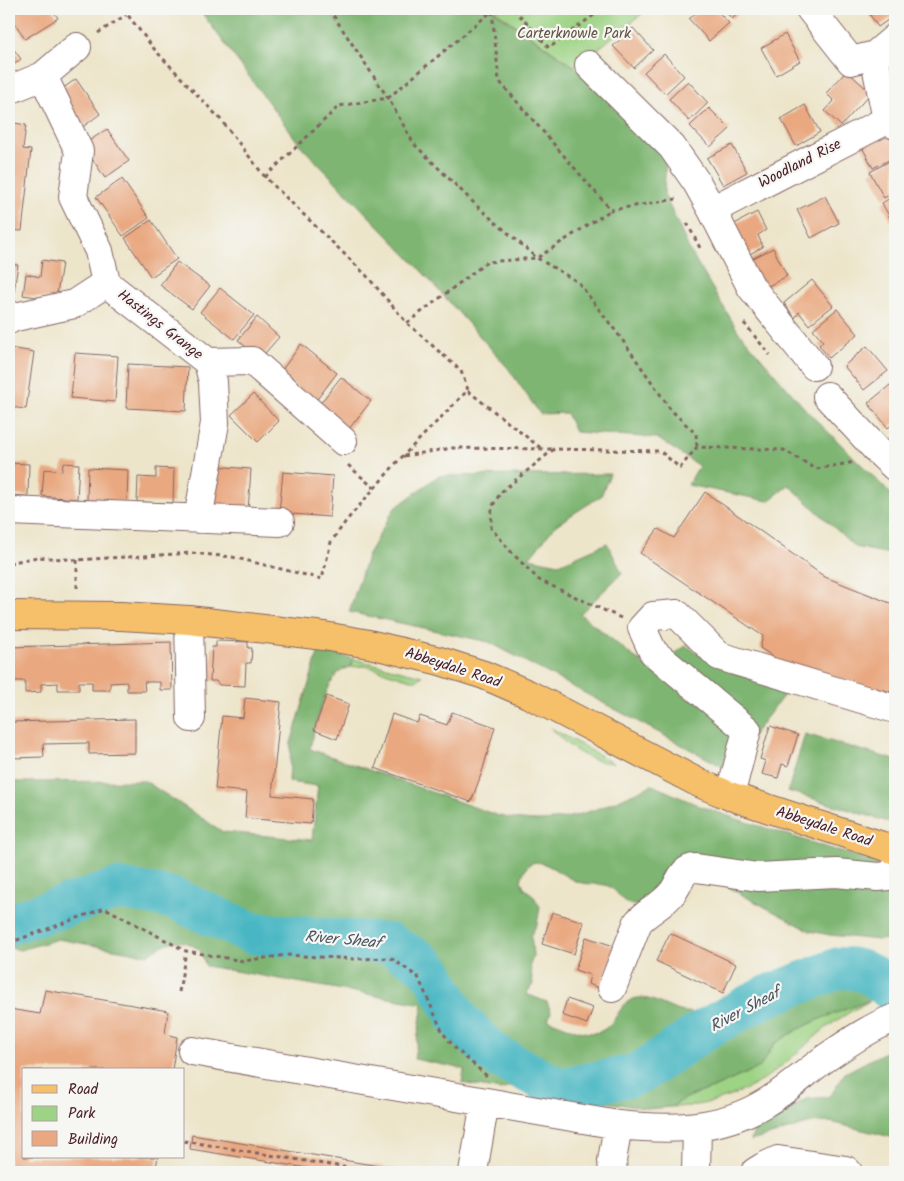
<svg xmlns="http://www.w3.org/2000/svg" width="904" height="1181" font-family="Kalam,sans-serif">
<rect width="100%" height="100%" fill="#f6f6f2"/>
<filter id="ink" filterUnits="userSpaceOnUse"><feTurbulence type="fractalNoise" baseFrequency=".02" numOctaves="2"/><feDisplacementMap in="SourceGraphic" scale="10" xChannelSelector="R" yChannelSelector="G"/><feConvolveMatrix kernelMatrix="1 2 1 2 8 2 1 2 1" color-interpolation-filters="sRGB"/></filter>
<filter id="wash" filterUnits="userSpaceOnUse"><feTurbulence type="fractalNoise" baseFrequency=".0096" numOctaves="4" result="noise"/><feDisplacementMap in="SourceGraphic" scale="20" xChannelSelector="R" yChannelSelector="G"/><feGaussianBlur stdDeviation="1.12" result="paint"/><feColorMatrix in="noise" values="0 0 0 0 0 0 0 0 0 0 0 0 0 0 0 0 0 1.4 0 .05"/><feComposite in="paint" operator="in"/></filter>
<g filter="url(#wash)">
<rect width="100%" height="100%" fill="#ede5ca"/>
<!-- green -->
<path fill="#9dd384" stroke="#747958" d="M493,9H648L575,67Z
M354,659L422,676L417,680H411L366,666L351,667Z
M551,728L613,763C588,762 566,746 551,728Z
M873,999C855,1009 837,1019 821,1032C804,1046 789,1061 771,1074C743,1095 706,1107 671,1107L688,1097L713,1088L760,1067L774,1044L795,1031L822,1018Z"/>
<!-- forest -->
<path fill="#7eb572" stroke="#646a4e" d="M199,9H491L575,67L629,123L666,156L664,194L690,251L738,331L806,410L895,498V555L855,547L789,485L768,501L688,485L699,466L657,438L575,432L566,413L540,414L508,368L417,266L300,145Z
M610,474L601,496L556,525L529,558L559,564L607,543L622,573L580,614L649,669L686,646L728,671L787,691L727,769L489,642L349,612L368,554L394,509L438,476Z
M319,650L354,659L351,667C346,668 341,670 337,674C325,688 313,731 310,749L496,815C504,817 513,819 522,820C569,826 611,803 652,785L700,806L734,818L895,869V938L879,940L830,935L810,931L733,890L719,880L698,877L639,905C621,907 622,893 608,886C602,883 587,885 578,882C557,875 530,842 521,881L525,889L533,895L540,907L537,924L531,935L533,956L530,965L533,984L526,994L547,1002L551,1012L548,1020C561,1024 578,1033 592,1033C618,1032 616,1000 638,998C654,997 669,1010 685,1012C703,1014 721,1010 738,1008C747,1007 756,1007 764,1005C788,998 812,986 835,976C851,976 861,988 873,999L820,1019L795,1031L774,1044L760,1067L713,1088L688,1097L671,1107L650,1109L510,1087L500,1090L462,1083L464,1069L414,1059L423,1004L206,966L200,950C178,935 167,942 147,955L58,939L20,950L9,947V782L145,781L223,832L312,840L318,786L289,782L291,743Z
M805,734L895,760V824L788,791Z
M895,1047V1138L830,1122L811,1123L751,1141L754,1130L806,1099L827,1097L831,1095L845,1073Z"/>
<g fill="none" stroke-linecap="round" stroke-linejoin="round">
<!-- river -->
<path stroke="#49b7c3" stroke-width="42" d="M9,924L118,889L172,898L252,933L389,944L420,961L427,967L433,974L459,1020L489,1050L499,1057L556,1087L565,1088L631,1076L645,1070L704,1030L760,999L839,968C865,967 877,977 895,994"/>
</g>
<g id="blocks">
<!-- building -->
<path fill="#e9a880" d="M9,9H52L58,18L25,39L9,14Z
M700,9H715L729,23L709,41L689,19Z
M723,9H743L732,19Z
M866,9H895V15L878,27Z
M633,28L653,50L634,68L613,46Z
M785,34L800,61L776,75L761,48Z
M9,43L21,59L9,68Z
M664,54L684,76L665,94L644,72Z
M847,71L871,93L841,126L825,111L834,101L826,93Z
M76,79L100,114L80,129L55,94Z
M688,81L708,103L689,121L669,99Z
M805,105L820,132L796,146L781,119Z
M709,108L730,129L710,147L690,126Z
M9,122L26,125L23,149L31,150L22,231L9,230Z
M107,129L129,161L105,178L83,145Z
M891,130L895,139V157L873,168L861,145Z
M732,145L747,172L723,185L707,158Z
M895,158V192L884,198L870,172Z
M122,179L149,218L123,236L96,197Z
M895,195V227L882,203Z
M825,196L839,223L811,238L797,210Z
M757,212L766,230L758,235L763,247L742,258L727,228Z
M151,220L177,259L151,277L125,238Z
M773,248L787,276L761,290L744,263Z
M42,260L62,263L56,300L23,295L26,274L40,277Z
M177,262L210,286L192,309L160,285Z
M9,264L18,265L12,302H9Z
M812,280L833,306L809,325L799,312L795,318L784,303Z
M220,288L254,315L234,339L200,312Z
M837,309L858,334L829,358L819,345L823,341L813,329Z
M257,317L279,337L260,359L238,340Z
M301,344L337,373L315,402L279,374Z
M867,346L888,371L864,390L844,366Z
M9,348L34,352L26,409L9,407Z
M75,353L118,356L115,402L71,398Z
M128,364L188,367L186,411L126,408Z
M341,377L371,401L348,430L318,406Z
M895,381V422L888,428L868,403Z
M253,394L279,421L258,442L231,415Z
M9,463L29,464L28,496L9,495Z
M63,463L79,464L77,499L42,496L44,469L62,471Z
M216,466L251,469L248,511L213,508Z
M88,468L128,470L127,502L87,500Z
M156,468L174,469L173,503L137,502L138,477L156,478Z
M283,472L333,476L330,517L279,513Z
M705,492L825,577L895,605V693L786,665L760,648L763,636L640,553L658,529L674,538Z
M216,641L248,642V648H252L251,663H246L245,686L219,685L216,681H210L212,647H216Z
M171,642L172,690H160V682H144L145,691H127V682L110,683V690H92V682H79V690H58V683L41,684V692L25,693V681H9V647Z
M326,696L349,704L337,739L314,730Z
M245,698L281,702L272,795L313,799L311,824L245,818L247,792L215,789L222,716L243,718Z
M452,712L495,727L482,772L471,802L375,768L392,714L417,723L420,716L447,725Z
M135,719V753L89,754V743L43,744L44,757L12,758V776H9V722Z
M770,726L798,735L788,766L782,764L778,778L762,774L766,761L760,759Z
M552,912L584,922L574,954L542,944Z
M670,933L736,964L723,993L656,961Z
M586,937L617,947L599,988L588,984L590,975L575,970Z
M45,990L168,1011L165,1034L177,1037L172,1070H24V1157H158L155,1172H9V1009L40,1014Z
M567,999L593,1008L587,1024L562,1015Z
M192,1135L409,1171V1172H332L190,1149Z"/>
</g>
</g>
<g filter="url(#ink)">
<use href="#blocks" fill-opacity="0" stroke="#836463" stroke-width="1"/>
<g fill="none" stroke-linecap="round" stroke-linejoin="round">
<defs>
<path id="minor" d="M810,9L851,61L875,55
M895,38L875,55L876,65L887,120L895,125
M589,65L672,147L697,183L712,210L751,287L814,366
M43,76L79,151L73,197L99,251L106,283L208,362L213,382L215,423L198,519
M9,90L43,76L77,47
M712,210L887,120
M9,320L11,318L74,304L106,283
M208,362L252,361L343,441
M827,396L877,450L895,467
M9,511L280,522
M189,620L191,718
M730,796L747,730L653,652L642,628L653,616L677,614L719,656L895,709
M612,988L638,922C648,911 663,905 672,893C680,884 681,868 696,868L758,877L836,873L878,877L888,876L895,870
M192,1051L618,1125C669,1130 719,1131 765,1103C786,1091 804,1074 823,1060C845,1045 870,1027 895,1018
M473,1172L485,1102
M613,1172L612,1161L618,1125
M696,1172L697,1127
M755,1172L763,1167L778,1160L846,1170L848,1172"/>
<path id="major" d="M9,615L121,616L189,620L324,636L369,644L440,661L484,675L528,694L699,783L730,796L895,850"/>
</defs>
<!-- minor casing -->
<use href="#minor" stroke="#836463" stroke-width="30"/>
<!-- major casing -->
<use href="#major" stroke="#836463" stroke-width="30"/>
<!-- path -->
<path stroke="#836463" stroke-width="3" stroke-dasharray="4 4" stroke-linecap="butt" d="M329,9L388,98L414,144L478,207L537,258L578,282L621,338L660,394L670,409L696,434L697,447
M514,9L549,48L602,9
M492,11L499,81L611,210L676,199
M98,33L126,15
M265,177L339,106L388,98L492,11L499,9
M687,223L700,248
M407,323L487,262L537,258L611,210
M744,323L770,355
M468,391L542,449
M404,456L452,448L554,449
M348,465L374,488
M77,560V592
M9,563L37,557L77,560L192,553L232,557L322,579L331,542L346,521L398,461L468,390L461,371L407,323L366,275L265,177L221,120L155,50L123,9
M621,618L539,580L513,554L491,528L492,507L501,492L554,449L660,451L680,468L697,447L784,450L816,469L855,462
M9,943L105,908L186,951L243,961L287,955L354,959L391,958L418,977L443,1033L456,1049L487,1076
M179,992L186,951
M184,1141L373,1172"/>
<!-- minor -->
<use href="#minor" stroke="#fff" stroke-width="28"/>
<!-- major -->
<use href="#major" stroke="#f6c06b" stroke-width="28"/>
</g>
</g>
<g text-anchor="middle" dominant-baseline="central" stroke-width="4.5" stroke-linejoin="round" paint-order="stroke">
<!-- park labels -->
<g font-size="15" fill="#635546" stroke="#f6f6f2">
<text x="574" y="34">Carterknowle Park</text>
</g>
<!-- street labels -->
<g font-size="15" fill="#4a1f2b" stroke="#f6f6f2">
<text transform="translate(800 164) rotate(-27)">Woodland Rise</text>
<text transform="translate(160 325) rotate(38)">Hastings Grange</text>
<text transform="translate(453 668) rotate(18)">Abbeydale Road</text>
<text transform="translate(824 827) rotate(18)">Abbeydale Road</text>
</g>
<!-- water labels -->
<g font-size="16" font-style="italic" fill="#4a5460" stroke="#f6f6f2">
<text transform="translate(343 940) rotate(5)">River Sheaf</text>
<text transform="translate(745 1010) rotate(-28)">River Sheaf</text>
</g>
</g>
<!-- margin -->
<rect width="904" height="1181" fill="none" stroke="#f6f6f2" stroke-width="30"/>
<!-- legend -->
<rect x="22" y="1068" width="162" height="90" fill="#f6f6f2" stroke="#b1a0a2"/>
<rect x="32" y="1085" width="25" height="8" fill="#f6c06b" stroke="#b1a0a2"/>
<text x="68" y="1094" font-size="15" fill="#4a1f2b">Road</text>
<rect x="32" y="1106" width="25" height="15" fill="#9dd384" stroke="#b1a0a2"/>
<text x="68" y="1118" font-size="15" fill="#4a1f2b">Park</text>
<rect x="32" y="1131" width="25" height="15" fill="#e9a880" stroke="#b1a0a2"/>
<text x="68" y="1144" font-size="15" fill="#4a1f2b">Building</text>
</svg>
